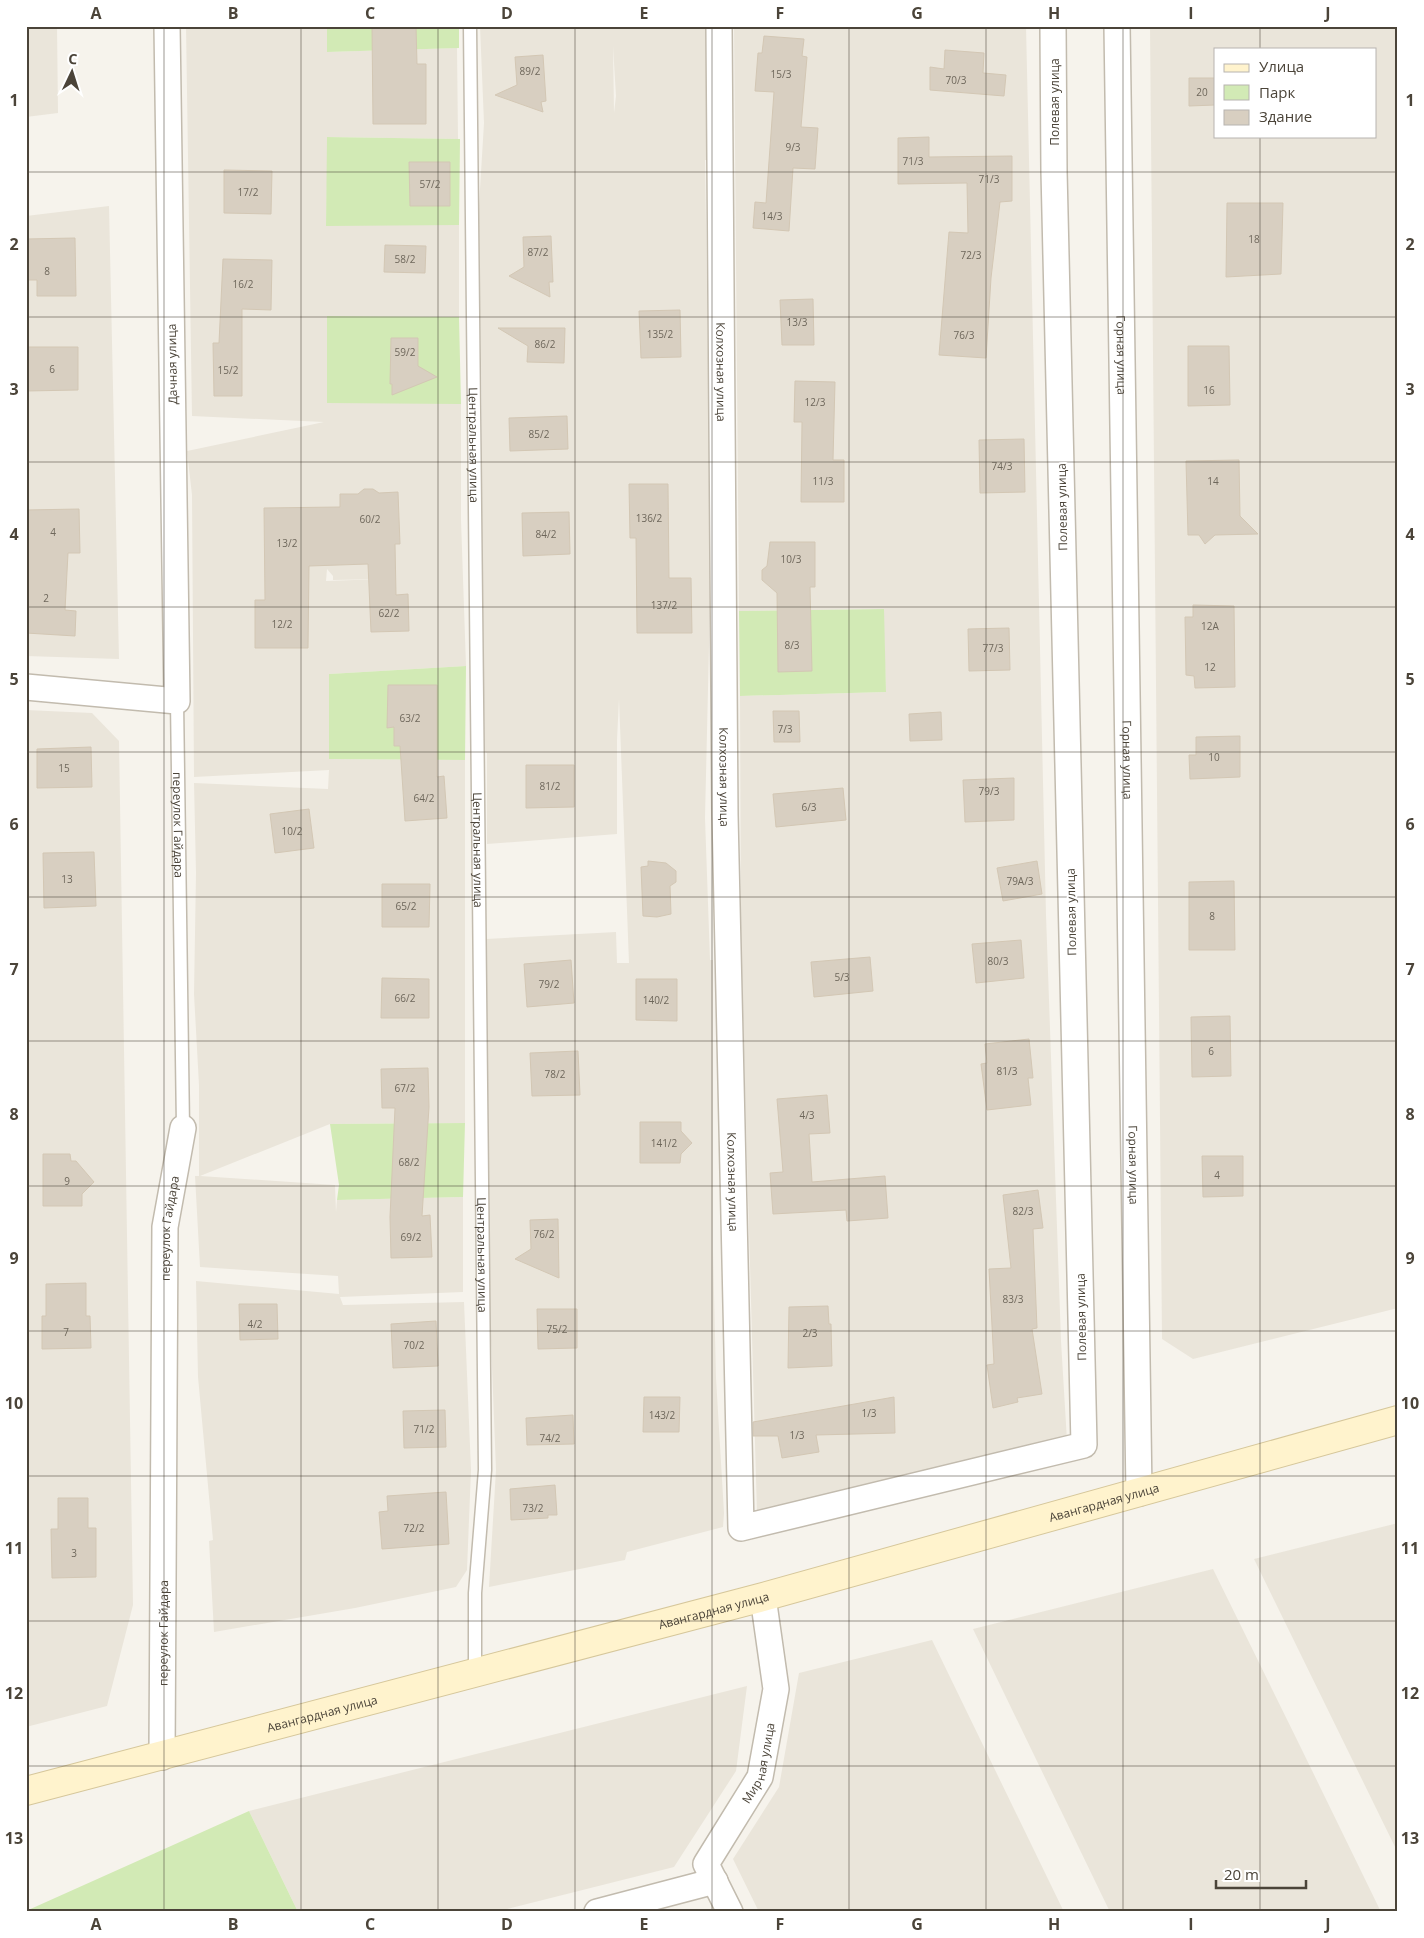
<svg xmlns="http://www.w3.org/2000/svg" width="1424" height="1938" font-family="'Open Sans',sans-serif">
<rect width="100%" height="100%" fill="#f6f3ec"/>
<!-- residential -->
<path fill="#eae5da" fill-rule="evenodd" d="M26,26H57L58,113L26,117Z
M186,26H327V52L457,48L458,139L328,137L326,225H459V317L327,316V402L461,403V520L466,666L329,674V759L465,760V1123L330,1124L200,1176L335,1185L336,1212L337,1200L463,1197V1292L340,1297L343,1305L464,1302L471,1470L467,1570L456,1587L355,1608L214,1632L209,1541L213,1540L198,1377L196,1281L339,1294L338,1276L200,1267L195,1176H199V1085L194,994L196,873L194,783L328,789L329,770L194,777L192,495L187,451L324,422L192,416ZM327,569L333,576V580L383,579L326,581Z
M480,26H709L707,27V160H705L711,560L705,818L710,960H713V1251L716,1378L724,1513L723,1527L627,1552L625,1560L489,1587L496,1470L489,1289L486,939L616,932L617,963H629L619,699L617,740V834L487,844V753L485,752L482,583V404L478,222L484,123ZM613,46L616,96L614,113Z
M734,26H1026L1046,915L1061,1341L1067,1441L757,1514L741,945L740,696L886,692L883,609L739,611Z
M1150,26H1398V1308L1193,1359L1162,1339ZM1215,49H1375V136H1215Z
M109,206L119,659L26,656V216Z
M26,710L92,713L119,741L133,1605L107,1706L26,1727Z
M1398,1523V1853L1254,1559Z
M1213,1569L1302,1750L1381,1912H1110L973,1629Z
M932,1640L1064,1912H759L733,1859L779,1787L799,1673Z
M747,1686L736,1771L674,1867L519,1906L496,1912H298L249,1811Z"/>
<!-- green -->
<path fill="#d2eab5" d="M327,26H459V48L327,52Z
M327,137L460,139L459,225L326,226Z
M327,316L459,317L461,404L327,403Z
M884,609L886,692L740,696L739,611Z
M466,666L465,760L329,759V674Z
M465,1123L463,1197L337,1200L339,1185L330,1124Z
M249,1811L298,1912H26V1911Z"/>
<!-- building -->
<path fill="#d8cfc1" stroke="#d3c7b4" d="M372,26H416L417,64H426V124H373Z
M764,36L804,39L802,56L807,57L801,127L818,128L815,169L793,168L789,231L753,228L755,202L766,203L774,92L755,91L758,53H762Z
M945,50L984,53L983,73L1006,75L1004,96L930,90V67L944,69Z
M543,55L546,101L541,102L543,112L495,95L517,85L515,57Z
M1189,78H1215V105L1189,106Z
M929,137V157L1012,156V201L1000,202L991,278L986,358L939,355L949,232L968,233L967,183L898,184V138Z
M409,162H450V206H410Z
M224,170L272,171L271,214L224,213Z
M1227,203H1283L1281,274L1226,277Z
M551,236L553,282H549L550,297L509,276L524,267L523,237Z
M75,238L76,296H37V280H26V239Z
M385,245L426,246L425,273L384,272Z
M223,259L272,260L271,310L242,309V396H214L213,343H219Z
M813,299L814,345H782L780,300Z
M680,310L681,357L641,358L639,311Z
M498,328H565L564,363L527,362L528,346Z
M391,338H418V366L437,377L392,395V384H390Z
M1188,346H1229L1230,405L1188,406Z
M26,347H78V390L26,391Z
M795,381L835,382L833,460H844V502H801L802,422H794Z
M567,416L568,449L510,451L509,418Z
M1024,439L1025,492L980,493L979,440Z
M1239,460L1240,516L1258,534L1215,535L1205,544L1199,535H1188L1186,461Z
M629,484H668L669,578H691L692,633H637L636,538H630Z
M364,489H373L379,493L398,492L400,544H395L396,595L408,594L409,631L371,632L368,564L309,566L308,648H255V600H265L264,508L340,507V494H358Z
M79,509L80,553H68L65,610L76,611L75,636L26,633V510Z
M569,512L570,554L523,556L522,513Z
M770,542H815V587H810L812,671L778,672L777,593L762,580V570L767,566Z
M1193,605L1234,606L1235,687L1195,688L1194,676L1186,675L1185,617H1193Z
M1009,628L1010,670L969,671L968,629Z
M388,685H437V777L444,776L447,818L405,821L400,746H394V727L387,728Z
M773,711H799L800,742H774Z
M941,712L942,740L910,741L909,714Z
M1240,736V777L1190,779L1189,755H1196V737Z
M91,747L92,787L37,788V749Z
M526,765H574V807L526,808Z
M1014,778V820L965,822L963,780Z
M843,788L846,820L776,827L773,794Z
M309,809L314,848L275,853L270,814Z
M94,852L96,906L44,908L43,853Z
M648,861L666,863L676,871V882L670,886L671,914L657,917L643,916L641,867L648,866Z
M1037,861L1042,894L1003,901L997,868Z
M1234,881L1235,950H1189V882Z
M382,884H430L429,927H382Z
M1021,940L1024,978L976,983L972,944Z
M870,957L873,991L814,997L811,962Z
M571,960L574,1003L527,1007L524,964Z
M382,978L429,979V1018H381Z
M636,979H677V1021L636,1020Z
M1230,1016L1231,1076L1192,1077L1191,1017Z
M1029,1039L1033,1078H1028L1031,1105L987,1110L981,1064L987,1063L985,1044Z
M578,1051L580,1095L532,1096L530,1053Z
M428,1068L429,1107L422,1216L430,1215L432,1257L391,1258L390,1217L395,1108H382L381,1069Z
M827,1095L830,1133L809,1134L812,1182L885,1176L888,1218L847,1221L846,1210L773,1214L770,1173L783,1172L777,1099Z
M640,1122H681V1131L692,1143L681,1154L680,1163H640Z
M43,1154H70L71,1161H76L94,1182L82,1194V1206H43Z
M1202,1156H1243V1196L1203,1197Z
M1038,1190L1043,1228L1033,1229L1037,1328L1032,1329L1042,1394L1017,1398L1018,1402L993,1408L987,1365L994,1364L989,1269L1011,1268L1003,1195Z
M558,1219L559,1278L515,1259L531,1249L530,1220Z
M86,1283V1316H90L91,1348L42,1349V1316H46V1284Z
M239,1304H277L278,1339L240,1340Z
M828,1306L829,1324H831L832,1366L788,1368L789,1307Z
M537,1309H577V1348L538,1349Z
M436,1321L438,1366L393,1368L391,1324Z
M644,1397H680L679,1432H643Z
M894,1397L895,1433L816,1435L819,1452L782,1458L778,1436H753V1422Z
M445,1410L446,1447L404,1448L403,1411Z
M573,1415L574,1444L527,1445L526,1418Z
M555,1485L557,1515H548V1518L511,1520L510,1489Z
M446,1492L449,1544L382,1549L379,1512L388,1511L387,1496Z
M58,1498H88V1528H96V1577L52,1578L51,1529H58Z"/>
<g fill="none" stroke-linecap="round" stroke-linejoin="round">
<defs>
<g id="service">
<path id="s1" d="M470,26L485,1470L475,1593V1673"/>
<path id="s2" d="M177,701L183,1128"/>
</g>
<g id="minor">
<path id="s3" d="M719,26L725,815L741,1528L1084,1445L1054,171L1053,26"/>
<path id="s4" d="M1117,26L1139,1493"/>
<path d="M26,687L177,701L167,26"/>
<path id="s5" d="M162,1757L165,1227L183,1128"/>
<path d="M597,1912L715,1881"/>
<path id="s6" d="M730,1912L706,1864L760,1777L776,1689L763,1597"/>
</g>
<g id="secondary">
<path id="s7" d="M26,1791L763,1597L1398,1420"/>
</g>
</defs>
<!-- service casing -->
<use href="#service" stroke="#c2bbae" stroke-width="15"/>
<!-- minor casing -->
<use href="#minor" stroke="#c2bbae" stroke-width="28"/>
<!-- secondary casing -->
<use href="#secondary" stroke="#d6c79b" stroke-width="30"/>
<!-- service -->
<use href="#service" stroke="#fff" stroke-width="12"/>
<!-- minor -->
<use href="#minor" stroke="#fff" stroke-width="25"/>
<!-- secondary -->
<use href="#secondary" stroke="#fff3cd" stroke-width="28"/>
</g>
<!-- grid -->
<path fill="none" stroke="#4b4439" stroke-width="1" stroke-opacity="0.55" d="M164,26V1912M301,26V1912M438,26V1912M575,26V1912M712,26V1912M849,26V1912M986,26V1912M1123,26V1912M1260,26V49M1260,136V1912M26,172H1398M26,317H1398M26,462H1398M26,607H1398M26,752H1398M26,897H1398M26,1041H1398M26,1186H1398M26,1331H1398M26,1476H1398M26,1621H1398M26,1766H1398"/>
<g text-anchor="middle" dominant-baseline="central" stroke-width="4" stroke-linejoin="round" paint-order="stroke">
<!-- number labels -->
<g font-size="10" fill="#6e675b">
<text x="530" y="71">89/2</text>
<text x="781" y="74">15/3</text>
<text x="956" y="80">70/3</text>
<text x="1202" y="92">20</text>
<text x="793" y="147">9/3</text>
<text x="913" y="161">71/3</text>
<text x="989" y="179">71/3</text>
<text x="430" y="184">57/2</text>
<text x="248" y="192">17/2</text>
<text x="772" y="216">14/3</text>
<text x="1254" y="239">18</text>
<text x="538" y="252">87/2</text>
<text x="971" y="255">72/3</text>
<text x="405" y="259">58/2</text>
<text x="47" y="271">8</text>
<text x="243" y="284">16/2</text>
<text x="797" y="322">13/3</text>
<text x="660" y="334">135/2</text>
<text x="964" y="335">76/3</text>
<text x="545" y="344">86/2</text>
<text x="405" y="352">59/2</text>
<text x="52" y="369">6</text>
<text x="228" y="370">15/2</text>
<text x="1209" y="390">16</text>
<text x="815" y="402">12/3</text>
<text x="539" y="434">85/2</text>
<text x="1002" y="466">74/3</text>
<text x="823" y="481">11/3</text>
<text x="1213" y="481">14</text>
<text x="649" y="518">136/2</text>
<text x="370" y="519">60/2</text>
<text x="53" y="532">4</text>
<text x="546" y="534">84/2</text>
<text x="287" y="543">13/2</text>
<text x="791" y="559">10/3</text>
<text x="46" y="598">2</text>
<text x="664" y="605">137/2</text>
<text x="389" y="613">62/2</text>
<text x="282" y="624">12/2</text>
<text x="1210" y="626">12А</text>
<text x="792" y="645">8/3</text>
<text x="993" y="648">77/3</text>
<text x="1210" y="667">12</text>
<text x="410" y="718">63/2</text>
<text x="785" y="729">7/3</text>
<text x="1214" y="757">10</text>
<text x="64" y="768">15</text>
<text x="550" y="786">81/2</text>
<text x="989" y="791">79/3</text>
<text x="424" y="798">64/2</text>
<text x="809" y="807">6/3</text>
<text x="292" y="831">10/2</text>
<text x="67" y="879">13</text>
<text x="1020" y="881">79А/3</text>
<text x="406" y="906">65/2</text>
<text x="1212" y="916">8</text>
<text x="998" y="961">80/3</text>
<text x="842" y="977">5/3</text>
<text x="549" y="984">79/2</text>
<text x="405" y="998">66/2</text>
<text x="656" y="1000">140/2</text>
<text x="1211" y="1051">6</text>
<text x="1007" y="1071">81/3</text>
<text x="555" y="1074">78/2</text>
<text x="405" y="1088">67/2</text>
<text x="807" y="1115">4/3</text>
<text x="664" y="1143">141/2</text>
<text x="409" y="1162">68/2</text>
<text x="1217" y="1175">4</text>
<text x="67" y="1181">9</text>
<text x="1023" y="1211">82/3</text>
<text x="544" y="1234">76/2</text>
<text x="411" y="1237">69/2</text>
<text x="1013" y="1299">83/3</text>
<text x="255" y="1324">4/2</text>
<text x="557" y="1329">75/2</text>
<text x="66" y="1332">7</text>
<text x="810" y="1333">2/3</text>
<text x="414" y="1345">70/2</text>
<text x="869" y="1413">1/3</text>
<text x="662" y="1415">143/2</text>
<text x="424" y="1429">71/2</text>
<text x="797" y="1435">1/3</text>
<text x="550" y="1438">74/2</text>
<text x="533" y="1508">73/2</text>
<text x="414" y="1528">72/2</text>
<text x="74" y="1553">3</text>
</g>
<!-- street labels -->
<g font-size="12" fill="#4b4439" stroke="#fff">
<text transform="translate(1054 102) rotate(-90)">Полевая улица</text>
<text stroke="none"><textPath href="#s4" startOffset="329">Горная улица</textPath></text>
<text transform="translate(172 364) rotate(-91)">Дачная улица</text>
<text stroke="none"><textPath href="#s3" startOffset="346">Колхозная улица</textPath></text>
<text stroke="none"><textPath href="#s1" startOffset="419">Центральная улица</textPath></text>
<text transform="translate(1062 507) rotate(-91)">Полевая улица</text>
<text stroke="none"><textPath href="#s4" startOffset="734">Горная улица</textPath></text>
<text stroke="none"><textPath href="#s3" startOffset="751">Колхозная улица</textPath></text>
<text stroke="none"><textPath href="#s2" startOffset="124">переулок Гайдара</textPath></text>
<text stroke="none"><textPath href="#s1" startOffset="824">Центральная улица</textPath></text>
<text transform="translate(1071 912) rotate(-91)">Полевая улица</text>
<text stroke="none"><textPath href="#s4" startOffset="1139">Горная улица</textPath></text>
<text stroke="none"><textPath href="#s3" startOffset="1156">Колхозная улица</textPath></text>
<text stroke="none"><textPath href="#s5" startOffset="529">переулок Гайдара</textPath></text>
<text stroke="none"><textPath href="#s1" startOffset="1229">Центральная улица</textPath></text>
<text transform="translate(1081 1317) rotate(-91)">Полевая улица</text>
<text stroke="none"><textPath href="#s7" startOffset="1116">Авангардная улица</textPath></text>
<text stroke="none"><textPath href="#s7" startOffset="711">Авангардная улица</textPath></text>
<text stroke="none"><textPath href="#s5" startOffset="124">переулок Гайдара</textPath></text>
<text stroke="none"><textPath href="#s7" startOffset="306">Авангардная улица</textPath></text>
<text stroke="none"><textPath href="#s6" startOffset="169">Мирная улица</textPath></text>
</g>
</g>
<!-- border -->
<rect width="1424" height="1938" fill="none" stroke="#ffffff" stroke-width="55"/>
<!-- legend -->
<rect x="1214" y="48" width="162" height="90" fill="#ffffff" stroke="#b7b4b0"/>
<rect x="1224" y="64" width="25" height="8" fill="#fff3cd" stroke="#b7b4b0"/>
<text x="1259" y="72" font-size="15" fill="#4b4439">Улица</text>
<rect x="1224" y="85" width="25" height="15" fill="#d2eab5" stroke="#b7b4b0"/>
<text x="1259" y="98" font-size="15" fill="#4b4439">Парк</text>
<rect x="1224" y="110" width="25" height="15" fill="#d8cfc1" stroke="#b7b4b0"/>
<text x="1259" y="122" font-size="15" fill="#4b4439">Здание</text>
<!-- north arrow -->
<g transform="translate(72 72) rotate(4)" stroke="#ffffff" stroke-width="4" paint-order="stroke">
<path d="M0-4L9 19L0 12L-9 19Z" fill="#4b4439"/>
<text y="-8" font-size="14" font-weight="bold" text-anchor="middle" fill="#4b4439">С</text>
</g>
<!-- scale -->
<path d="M1216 1880v8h90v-8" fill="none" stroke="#4b4439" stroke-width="2.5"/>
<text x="1224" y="1880" font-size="15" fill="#4b4439" stroke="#ffffff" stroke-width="4" paint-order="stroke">20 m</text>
<rect x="28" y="28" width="1368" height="1882" fill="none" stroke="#4b4439" stroke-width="2"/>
<g font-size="16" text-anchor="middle" font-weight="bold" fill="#4b4439">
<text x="96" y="19">A</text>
<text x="233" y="19">B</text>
<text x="370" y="19">C</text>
<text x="507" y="19">D</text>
<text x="644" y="19">E</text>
<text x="780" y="19">F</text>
<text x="917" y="19">G</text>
<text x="1054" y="19">H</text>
<text x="1191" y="19">I</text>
<text x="1328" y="19">J</text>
<text x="14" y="106">1</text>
<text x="1410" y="106">1</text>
<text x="14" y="250">2</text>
<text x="1410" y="250">2</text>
<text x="14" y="395">3</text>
<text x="1410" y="395">3</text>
<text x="14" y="540">4</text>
<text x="1410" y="540">4</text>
<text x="14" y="685">5</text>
<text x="1410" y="685">5</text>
<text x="14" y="830">6</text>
<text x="1410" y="830">6</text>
<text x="14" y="975">7</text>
<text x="1410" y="975">7</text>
<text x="14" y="1120">8</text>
<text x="1410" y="1120">8</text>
<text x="14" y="1264">9</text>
<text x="1410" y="1264">9</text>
<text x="14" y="1409">10</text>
<text x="1410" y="1409">10</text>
<text x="14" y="1554">11</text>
<text x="1410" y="1554">11</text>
<text x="14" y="1699">12</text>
<text x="1410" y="1699">12</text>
<text x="14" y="1844">13</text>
<text x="1410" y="1844">13</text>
<text x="96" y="1930">A</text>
<text x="233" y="1930">B</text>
<text x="370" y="1930">C</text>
<text x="507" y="1930">D</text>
<text x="644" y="1930">E</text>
<text x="780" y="1930">F</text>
<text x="917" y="1930">G</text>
<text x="1054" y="1930">H</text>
<text x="1191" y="1930">I</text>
<text x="1328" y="1930">J</text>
</g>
</svg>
